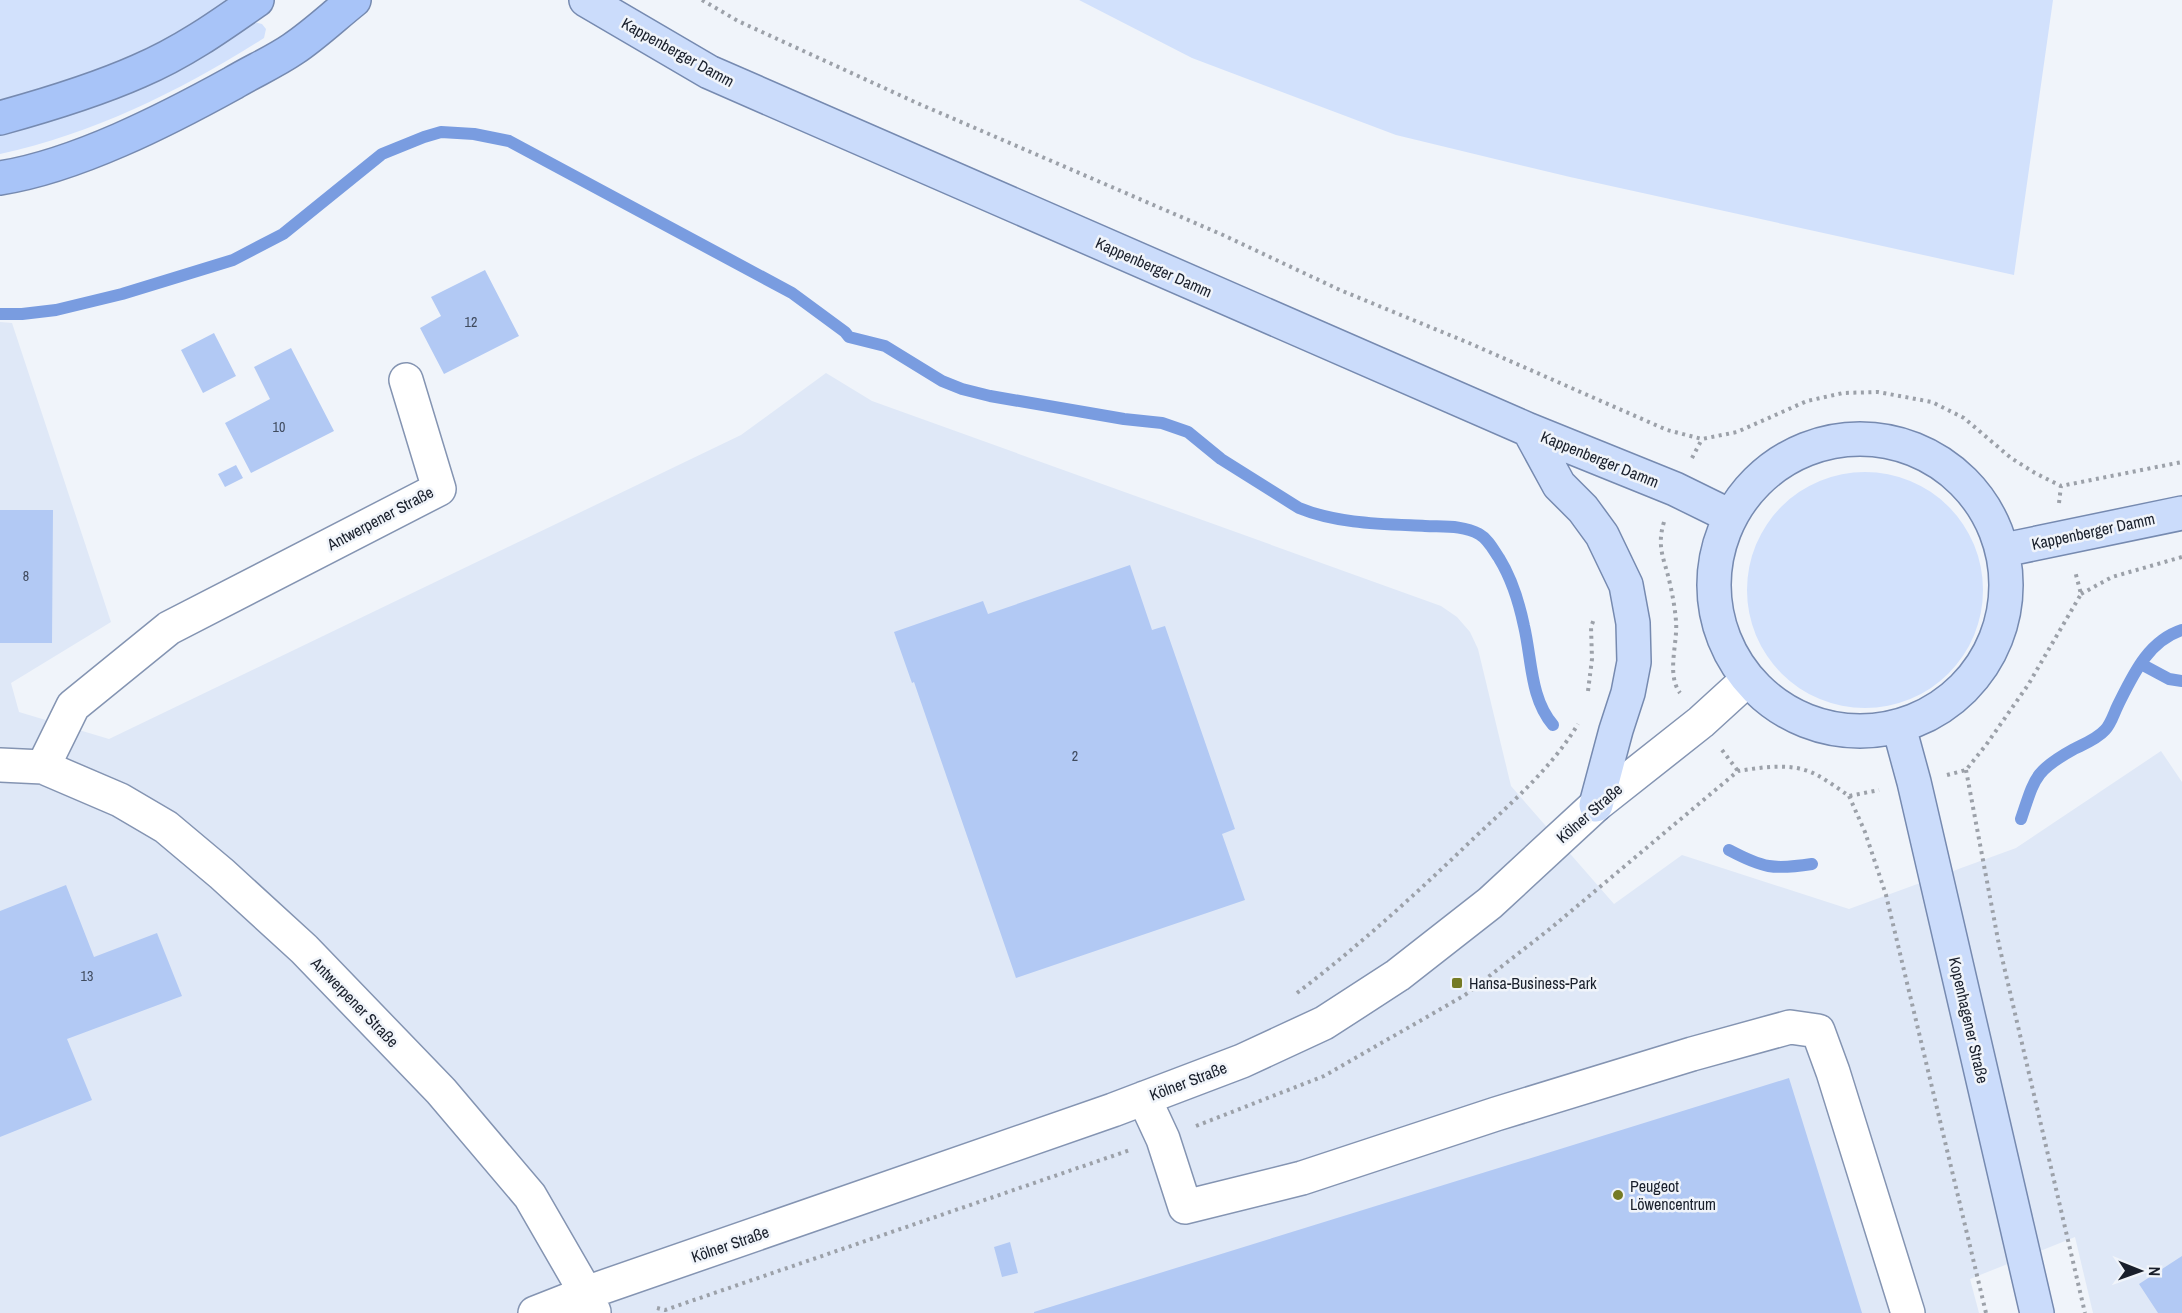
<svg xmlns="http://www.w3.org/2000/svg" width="2182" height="1313" font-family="'Archivo Narrow',sans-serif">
<rect width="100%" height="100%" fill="#f0f4fa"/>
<!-- built -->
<path fill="#dfe8f7" d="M0,322L12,323L111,622L11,683L19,712L109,739L741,435L826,373L872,401L1441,606L1457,617L1470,632L1478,649L1511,786L1614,904L1682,855L1849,909L2016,848L2161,751L2182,782V1313H2093L2075,1237L1970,1279L1979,1313H0Z"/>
<!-- green -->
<path fill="#d2e1fc" d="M0,0H233L169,41L119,64L0,106Z
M1079,0H2053L2014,275L1570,177L1396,135L1192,58Z
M254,22L262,24L266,29L264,38C182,90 96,133 0,154V133L186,64Z
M1747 590a118 118 0 1 1 236 0a118 118 0 1 1-236 0Z"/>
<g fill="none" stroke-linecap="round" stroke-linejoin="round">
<!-- stream -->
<path stroke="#799ce0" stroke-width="12" d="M0,314H22L56,310L122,294L233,260L283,234L382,154L424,137L441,132L474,134L509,141L792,293L845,332L849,337L885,346L942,381L962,389L990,396L1124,419L1162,423L1188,432L1221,459L1299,508C1338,524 1383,524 1425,526C1442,527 1463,525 1479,534C1488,539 1493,549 1499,558C1512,579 1519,602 1524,626C1532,660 1530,698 1553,725
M2141,664L2169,679L2182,681
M2021,819C2035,778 2034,771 2074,749C2084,744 2097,739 2105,730C2111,724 2114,713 2118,705C2133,675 2148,641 2182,630
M1729,850C1763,868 1773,870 1812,864"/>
</g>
<!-- building -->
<path fill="#b2c9f4" d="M485,270L519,336L444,374L420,328L441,316L431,297Z
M214,333L236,376L203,393L181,350Z
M291,348L334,431L251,473L225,423L270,399L254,367Z
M236,465L243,478L225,487L218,474Z
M0,510H53L52,643H0Z
M1130,565L1152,630L1165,626L1235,829L1222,834L1245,900L1016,978L914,682L912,683L894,632L983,601L988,614Z
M66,885L94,957L157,933L182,996L67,1039L92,1100L0,1137V911Z
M1789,1078L1862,1313H1034V1312Z
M1010,1242L1018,1273L1002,1277L994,1247Z
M2182,1256V1313H2158L2139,1284Z"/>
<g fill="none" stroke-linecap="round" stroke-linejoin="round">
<defs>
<path id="minor" d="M0,765L43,767L120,800L166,827L222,874L304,949L441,1091L530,1196L586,1293L594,1312
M43,767L73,706L169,628L439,489L406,380
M1144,1098L1163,1139L1185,1207L1302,1178L1496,1114L1692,1054L1790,1027L1818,1031L1833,1072L1908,1313
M535,1313L586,1293L1113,1110L1242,1061L1324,1023L1398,975L1490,903L1596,805L1701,722L1747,680"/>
<path id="major" d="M586,0L709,72L1529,430L1675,489L1730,516
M1529,430L1559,485L1583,509L1602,535L1626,585L1633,623L1634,662L1628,693L1616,730L1596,805
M1714 585a146 146 0 1 1 292 0a146 146 0 1 1-292 0Z
M2004,550L2182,513
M1899,727L1914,782L2037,1313"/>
<path id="highway" d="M0,118C47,105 94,91 139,71C182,53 220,26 257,0
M0,178C76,166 166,120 233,83C253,71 274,62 293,49C314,35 334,16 354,0"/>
</defs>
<!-- minor casing -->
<use href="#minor" stroke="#8494b2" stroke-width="36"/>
<!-- major casing -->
<use href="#major" stroke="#768ab0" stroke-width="36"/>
<!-- highway casing -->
<use href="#highway" stroke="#768ab0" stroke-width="36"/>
<!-- path -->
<path stroke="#9ca1a9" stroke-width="4" stroke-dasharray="3 4.5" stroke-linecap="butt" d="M702,0L738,21L917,103L1223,235L1340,290L1469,343L1667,430L1702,439L1737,432L1807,401L1843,393L1878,392L1932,402L1964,418L2011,458L2035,473L2061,486L2182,462
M1692,458L1702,439
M2059,503L2061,486
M1664,522C1656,548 1665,560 1670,584C1673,597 1675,609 1676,621C1678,643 1666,674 1680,693
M2081,594L2112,577L2182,557
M1588,691L1592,659L1591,627L1594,619
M1722,750L1738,771
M1966,770L1999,945L2085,1313
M1947,775L1966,770L1986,745L2028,685L2081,594L2075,571
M1849,796L1865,832L1886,895L1986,1313
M1297,993C1359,946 1417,893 1473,839C1511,803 1551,769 1578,724
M1196,1126L1324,1076L1465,995L1551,928L1738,771C1764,767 1793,762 1817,775C1828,781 1839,789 1849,796L1879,790
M657,1308L665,1310L1130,1150"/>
<!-- minor -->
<use href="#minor" stroke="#fff" stroke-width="33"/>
<!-- major -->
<use href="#major" stroke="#cbdcfb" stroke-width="33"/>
<!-- highway -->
<use href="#highway" stroke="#a8c4f8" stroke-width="33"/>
</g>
<!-- markers -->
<g fill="#757b24" stroke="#f0f4fa" stroke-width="2">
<rect x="1451" y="977" width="12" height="12" rx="3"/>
<circle cx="1618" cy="1195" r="6"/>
</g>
<g text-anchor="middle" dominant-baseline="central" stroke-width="5" stroke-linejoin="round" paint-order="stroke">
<!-- number labels -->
<g font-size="14" fill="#3f4a5d">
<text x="471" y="322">12</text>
<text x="279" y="427">10</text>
<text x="26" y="576">8</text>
<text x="1075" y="756">2</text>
<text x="87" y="976">13</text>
</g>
<!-- street labels -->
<g font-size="16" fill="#191f2b" stroke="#f0f4fa">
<text transform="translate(678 52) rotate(29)">Kappenberger Damm</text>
<text transform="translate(1154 267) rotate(24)">Kappenberger Damm</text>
<text transform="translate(1600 459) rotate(22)">Kappenberger Damm</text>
<text transform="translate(380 518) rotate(-28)">Antwerpener Straße</text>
<text transform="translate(2093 531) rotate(-12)">Kappenberger Damm</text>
<text transform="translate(1589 813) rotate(-41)">Kölner Straße</text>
<text transform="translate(355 1002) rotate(46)">Antwerpener Straße</text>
<text transform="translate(1969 1020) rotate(77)">Kopenhagener Straße</text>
<text transform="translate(1188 1081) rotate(-21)">Kölner Straße</text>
<text transform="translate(730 1244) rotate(-19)">Kölner Straße</text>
</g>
<!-- poi labels -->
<g font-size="16" fill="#191f2b" stroke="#f0f4fa" text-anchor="start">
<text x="1469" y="983">Hansa-Business-Park</text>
<text x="1630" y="1186">Peugeot<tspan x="1630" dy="18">Löwencentrum</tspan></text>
</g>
</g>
<!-- north arrow -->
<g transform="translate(2140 1271) rotate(91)" stroke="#f0f4fa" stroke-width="4.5" paint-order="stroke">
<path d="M0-4.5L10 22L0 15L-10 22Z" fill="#191f2b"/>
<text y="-9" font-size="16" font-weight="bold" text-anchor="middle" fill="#191f2b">N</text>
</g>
</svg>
